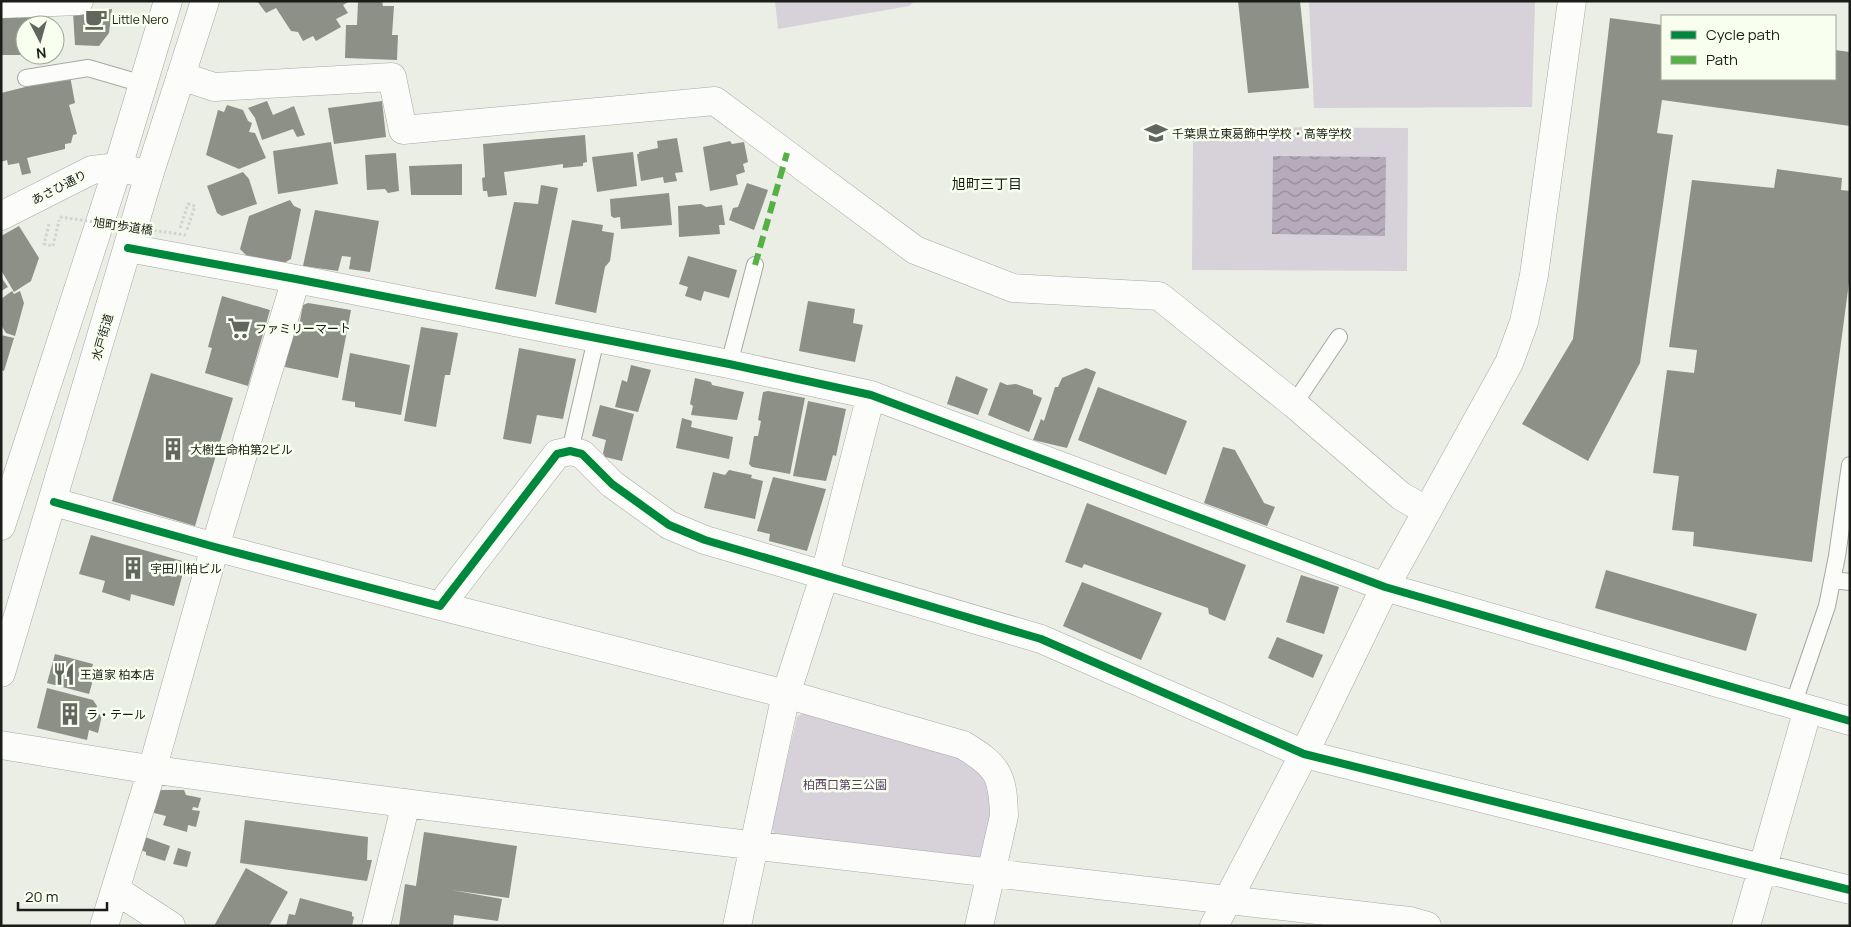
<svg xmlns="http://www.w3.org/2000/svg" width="1851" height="927" font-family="Manrope,'Noto Sans JP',sans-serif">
<defs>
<pattern id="water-waves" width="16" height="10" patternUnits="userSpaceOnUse" patternTransform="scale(1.25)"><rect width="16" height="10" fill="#b6abbb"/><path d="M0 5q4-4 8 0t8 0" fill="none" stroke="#938b97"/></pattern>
</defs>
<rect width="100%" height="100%" fill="#eaeee4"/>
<!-- park -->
<path fill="#d7d1d9" d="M775,1H915L909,6L778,29Z
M1309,1H1535L1532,107L1314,108Z
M1230,127L1408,128L1407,271L1192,270L1193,138H1230Z
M809,709L977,763L994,799L987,852L974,860L779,839L771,828L797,717Z"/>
<!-- water -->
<path fill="url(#water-waves)" d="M1273,156L1386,157L1385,236L1272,234Z"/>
<!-- building -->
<path fill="#8c9087" d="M257,1H350L343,5L348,13L336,19L341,27L316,41L313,36L303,41L298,32L291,31L276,8L266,13Z
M358,1H382L383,6H394L392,35H398L397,60L345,58L346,25H357Z
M1238,1H1300L1309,88L1248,93Z
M112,9L109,33L99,46L75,45L73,12Z
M37,17V25H25V55H1V18Z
M1610,18L1662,25V79H1835V50L1850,52V126L1662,100L1657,133L1673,135L1640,363L1588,461L1522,424L1573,339Z
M70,76L75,103L69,105L77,134L73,135L71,143L65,144V149L27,158L31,173L22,175L19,163L8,165L7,160L1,162V93Z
M267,101L273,115L294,106L305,135L297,137L293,129L262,140L255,118L248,108Z
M382,101L386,137L334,144L328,108Z
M227,105L243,110L248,121L252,123L249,132L255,133L266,158L239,169L206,155L218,110L224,112Z
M585,135L587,162L583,163V166L563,168V164L504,172L507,195L488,197L487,191H483L482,178L485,177L483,144Z
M677,138L683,172L675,173L677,181L664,183L663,177L641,181L637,154H639V152L658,148L657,141Z
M730,141L732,144L744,142L748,162L743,164L745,172L736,175L738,185L710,191L703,147Z
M331,142L338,184L278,194L273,151Z
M633,152L637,186L597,192L592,157Z
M396,153L399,191L388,193L385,189L367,190L365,155Z
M462,164V195H411L409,166Z
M1777,169L1842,178L1841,190L1850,191V275L1812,562L1693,546L1694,532L1672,530L1679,476L1653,473L1667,370L1694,373L1697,350L1669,347L1692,180L1774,188Z
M243,172L249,179L257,204L222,216L217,213L207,186Z
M747,183L768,190L754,230L729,220L733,208L738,207Z
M541,185L558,188L536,297L495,289L514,202L538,204Z
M669,193L672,225L621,229L620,217L614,218L611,216L610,199Z
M290,200L294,206L301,209L291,259L277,267L251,260L240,249L249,216Z
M701,204L706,207L722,205L725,225H719L720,234L679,237L678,206Z
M315,210L379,221L370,272L349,269L351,257L342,256L338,271L303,266Z
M572,220L603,225L602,231L614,233L610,261L605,267L596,313L555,304Z
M19,226L39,258L31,281L14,292L1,270V236Z
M688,256L737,270L729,298L704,291L701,301L685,296L688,287L679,284Z
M1,277L8,287L1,291Z
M12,291L14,294L20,291L24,303L15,336L6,333L1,325V299Z
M222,296L270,310L248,386L205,373L212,348L208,347Z
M808,301L855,309L853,323L863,325L855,362L799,351Z
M308,303L351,310L338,378L285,367L292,330L298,331L303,305Z
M421,327L458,333L450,375H445L436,427L404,421Z
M1,335L14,338L4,371L1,370Z
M519,348L576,359L563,419L537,415L531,444L503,439Z
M350,353L410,365L401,415L355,407V402L342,400Z
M631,365L651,370L638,412L615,407L622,380L627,382Z
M1086,368L1096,372L1067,448L1033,440L1041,419L1044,421L1055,387H1058L1062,378Z
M151,373L233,398L195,526L112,501Z
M956,376L988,389L978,415L947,404Z
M695,378L711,382L712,385L744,392L737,420L691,415L693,406L690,404Z
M1000,382L1007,385L1016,384L1033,390V394L1042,398L1029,432L988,415Z
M1098,387L1187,421L1166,475L1078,440Z
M768,391L805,398L790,474L752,467L749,464L754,436H758L761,421L758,420L763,392Z
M808,401L846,409L836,456L833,455L826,481L793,476Z
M600,405L634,414L622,461L605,457L603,453L606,440L592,436Z
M682,418L692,421L691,427L733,437L729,459L676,448Z
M1223,447L1235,450L1264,503L1275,507L1267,526L1204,503Z
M729,470L752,475L751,478L763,481L755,519L704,508L713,472L725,475Z
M773,477L826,489L807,551L769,541L770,534L757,531Z
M1087,503L1246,565L1225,621L1209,614L1208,608L1084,564L1082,568L1065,562Z
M91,535L186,562L174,606L131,594L130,601L102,592L105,581L79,574Z
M1606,570L1757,614L1746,651L1595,608Z
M1301,575L1339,587L1324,634L1286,622Z
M1082,582L1162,613L1141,660L1063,626Z
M1277,637L1323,655L1313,678L1268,658Z
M55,654L93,664L91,672L95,673L89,694L47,683Z
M47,688L93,700L97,706L95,713L102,715L98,733L89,730L87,740L37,728Z
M156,790H184L186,795L201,798L198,808L193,807L192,810L200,811L196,827L188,825L187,832L163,825L166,816L150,812Z
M245,820L368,837L367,860H372L367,881L240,863Z
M424,832L517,846L509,898L451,890L502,899L498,921L454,915L453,926H399L405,884L416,886Z
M145,837L170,846L165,861L146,855V852L140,850Z
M178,848L191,852L187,867L173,864Z
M246,868L288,892L269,926H214Z
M300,898L352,912V916L354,917L352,926H286L289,914L295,915Z"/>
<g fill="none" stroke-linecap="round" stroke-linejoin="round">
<defs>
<path id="lane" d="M26,78L88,68L143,84
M729,364L755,265
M1294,404L1339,337
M570,451L596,339
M1833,580L1850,582
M1793,705L1827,606L1837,556L1850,465"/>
<path id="street" d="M1,4L79,1
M181,76L214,87L392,77L403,130L715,101L915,250L1013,288L1159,296L1294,404L1401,496L1427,511
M1,216L92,170L118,167L149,175
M128,248L296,279L729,364L871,395L1385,587L1850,721
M54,502L215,547L440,606L557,454L570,451L582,454L612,484L669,525L705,540L1041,639L1304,754L1850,890
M440,606L786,694L963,745C998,766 1003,775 1004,816L979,926
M1,745C53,753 104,763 156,770C573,828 992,872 1410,921L1427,926
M116,890L171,926
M104,926L152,770L215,547L296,279
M376,926L406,803
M737,926L786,694L825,574L871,395
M1746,926L1808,709"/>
<path id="secondary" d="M1214,926L1304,754L1385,587L1509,363L1524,322L1534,275L1572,1"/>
<path id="highway" d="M1,526L118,167L168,1
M1,673L149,175L205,1"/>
</defs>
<!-- lane casing -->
<use href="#lane" stroke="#a6a9a3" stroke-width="18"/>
<!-- street casing -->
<use href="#street" stroke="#a6a9a3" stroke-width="29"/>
<!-- secondary casing -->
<use href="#secondary" stroke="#a6a9a3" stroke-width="29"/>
<!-- highway casing -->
<use href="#highway" stroke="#a6a9a3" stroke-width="29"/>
<!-- path -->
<path stroke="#d1d3d0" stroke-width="3" stroke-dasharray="2.5 2.5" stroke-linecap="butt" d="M111,20H116
M49,224L44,244L53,246L59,220
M180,228L188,204L195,206L187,230"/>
<!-- lane -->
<use href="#lane" stroke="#fcfcfb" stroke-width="16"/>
<!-- street -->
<use href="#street" stroke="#fcfcfb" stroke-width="28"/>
<!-- secondary -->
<use href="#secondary" stroke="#fcfcfb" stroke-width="28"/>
<!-- highway -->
<use href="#highway" stroke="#fcfcfb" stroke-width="28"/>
<!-- path-bridge -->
<path stroke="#d1d3d0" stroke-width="3" stroke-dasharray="2.5 2.5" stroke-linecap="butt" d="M60,217L186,235"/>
<!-- quiet -->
<path stroke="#55b145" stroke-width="6" stroke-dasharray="12 6" stroke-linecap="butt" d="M755,265L787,153"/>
<defs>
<path id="cycleway" d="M128,248L296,279L729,364L871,395L1385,587L1850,721
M54,502L215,547L440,606L557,454L570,451L582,454L612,484L669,525L705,540L1041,639L1304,754L1850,890"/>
</defs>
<!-- cycleway casing -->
<use href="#cycleway" stroke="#f8ffef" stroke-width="11"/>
<!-- cycleway -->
<use href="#cycleway" stroke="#00873e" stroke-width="8"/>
</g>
<!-- icons -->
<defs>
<symbol id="cafe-bare" viewBox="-9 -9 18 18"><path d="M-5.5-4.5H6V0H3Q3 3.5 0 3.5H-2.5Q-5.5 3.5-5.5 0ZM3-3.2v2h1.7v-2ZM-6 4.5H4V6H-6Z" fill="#63665f" stroke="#f8ffef" stroke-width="2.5" paint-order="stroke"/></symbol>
<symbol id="school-bare" viewBox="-9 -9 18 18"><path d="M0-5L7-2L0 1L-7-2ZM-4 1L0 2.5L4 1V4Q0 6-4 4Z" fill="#63665f" stroke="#f8ffef" stroke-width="2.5" paint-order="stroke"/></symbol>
<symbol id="supermarket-bare" viewBox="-9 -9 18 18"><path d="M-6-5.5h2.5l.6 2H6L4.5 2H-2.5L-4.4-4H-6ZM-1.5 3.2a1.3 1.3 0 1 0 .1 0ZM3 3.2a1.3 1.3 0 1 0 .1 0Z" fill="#63665f" stroke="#f8ffef" stroke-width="2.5" paint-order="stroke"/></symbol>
<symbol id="building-bare" viewBox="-9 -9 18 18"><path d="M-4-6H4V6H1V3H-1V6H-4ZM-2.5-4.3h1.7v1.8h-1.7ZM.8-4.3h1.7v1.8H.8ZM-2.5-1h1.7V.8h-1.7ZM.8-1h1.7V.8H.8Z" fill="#63665f" stroke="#f8ffef" stroke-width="2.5" paint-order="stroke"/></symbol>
<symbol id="restaurant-bare" viewBox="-9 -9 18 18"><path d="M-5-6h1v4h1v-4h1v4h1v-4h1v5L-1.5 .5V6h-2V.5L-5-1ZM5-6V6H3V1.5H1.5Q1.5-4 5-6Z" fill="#63665f" stroke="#f8ffef" stroke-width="2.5" paint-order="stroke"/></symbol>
</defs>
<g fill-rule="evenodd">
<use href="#cafe-bare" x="80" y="3" width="32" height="32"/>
<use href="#school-bare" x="1140" y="117" width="32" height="32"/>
<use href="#supermarket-bare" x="223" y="312" width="32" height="32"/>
<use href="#building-bare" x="157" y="433" width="32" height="32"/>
<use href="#building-bare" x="117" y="552" width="32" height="32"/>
<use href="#restaurant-bare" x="48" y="658" width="32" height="32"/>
<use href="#building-bare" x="54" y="698" width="32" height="32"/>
</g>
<g text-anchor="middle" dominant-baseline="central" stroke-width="5" stroke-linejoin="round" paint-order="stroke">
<!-- poi labels -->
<g font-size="12" fill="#1b1d18" stroke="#f8ffef" text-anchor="start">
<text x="112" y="19">Little Nero</text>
<text x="1172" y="133">千葉県立東葛飾中学校・高等学校</text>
<text x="255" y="328">ファミリーマート</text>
<text x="190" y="449">大樹生命柏第2ビル</text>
<text x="150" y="568">宇田川柏ビル</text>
<text x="80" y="674">王道家 柏本店</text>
<text x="86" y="714">ラ・テール</text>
</g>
<!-- street labels -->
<g font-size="12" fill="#1b1d18" stroke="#f8ffef">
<text transform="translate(59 187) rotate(-27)">あさひ通り</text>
<text transform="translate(123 226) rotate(8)">旭町歩道橋</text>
<text transform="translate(102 337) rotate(-74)">水戸街道</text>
</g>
<!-- park labels -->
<g font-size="12" fill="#573e66" stroke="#f8ffef">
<text x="845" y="784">柏西口第三公園</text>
</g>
<!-- neighbourhood labels -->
<g font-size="14" fill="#1b1d18" stroke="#f8ffef">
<text x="987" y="183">旭町三丁目</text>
</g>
</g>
<!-- border -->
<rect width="1851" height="927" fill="none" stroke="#1b1d18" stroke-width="5"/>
<!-- legend -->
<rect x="1661" y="15" width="175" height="65" fill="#f8ffef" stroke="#a0a599"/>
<rect x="1671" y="31" width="25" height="8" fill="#00873e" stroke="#a0a599"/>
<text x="1706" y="40" font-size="15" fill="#1b1d18">Cycle path</text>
<rect x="1671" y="56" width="25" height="8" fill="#55b145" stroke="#a0a599"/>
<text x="1706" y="65" font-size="15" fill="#1b1d18">Path</text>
<!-- north arrow -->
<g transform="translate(40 40) rotate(174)"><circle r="24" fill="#f8ffef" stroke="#a0a599"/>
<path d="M0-4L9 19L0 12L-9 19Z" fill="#63665f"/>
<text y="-8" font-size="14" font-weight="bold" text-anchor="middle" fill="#1b1d18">N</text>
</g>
<!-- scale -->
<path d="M18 902v8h89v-8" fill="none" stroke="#1b1d18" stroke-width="2.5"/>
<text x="25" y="902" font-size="15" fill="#1b1d18" stroke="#f8ffef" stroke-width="4" paint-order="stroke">20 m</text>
</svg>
